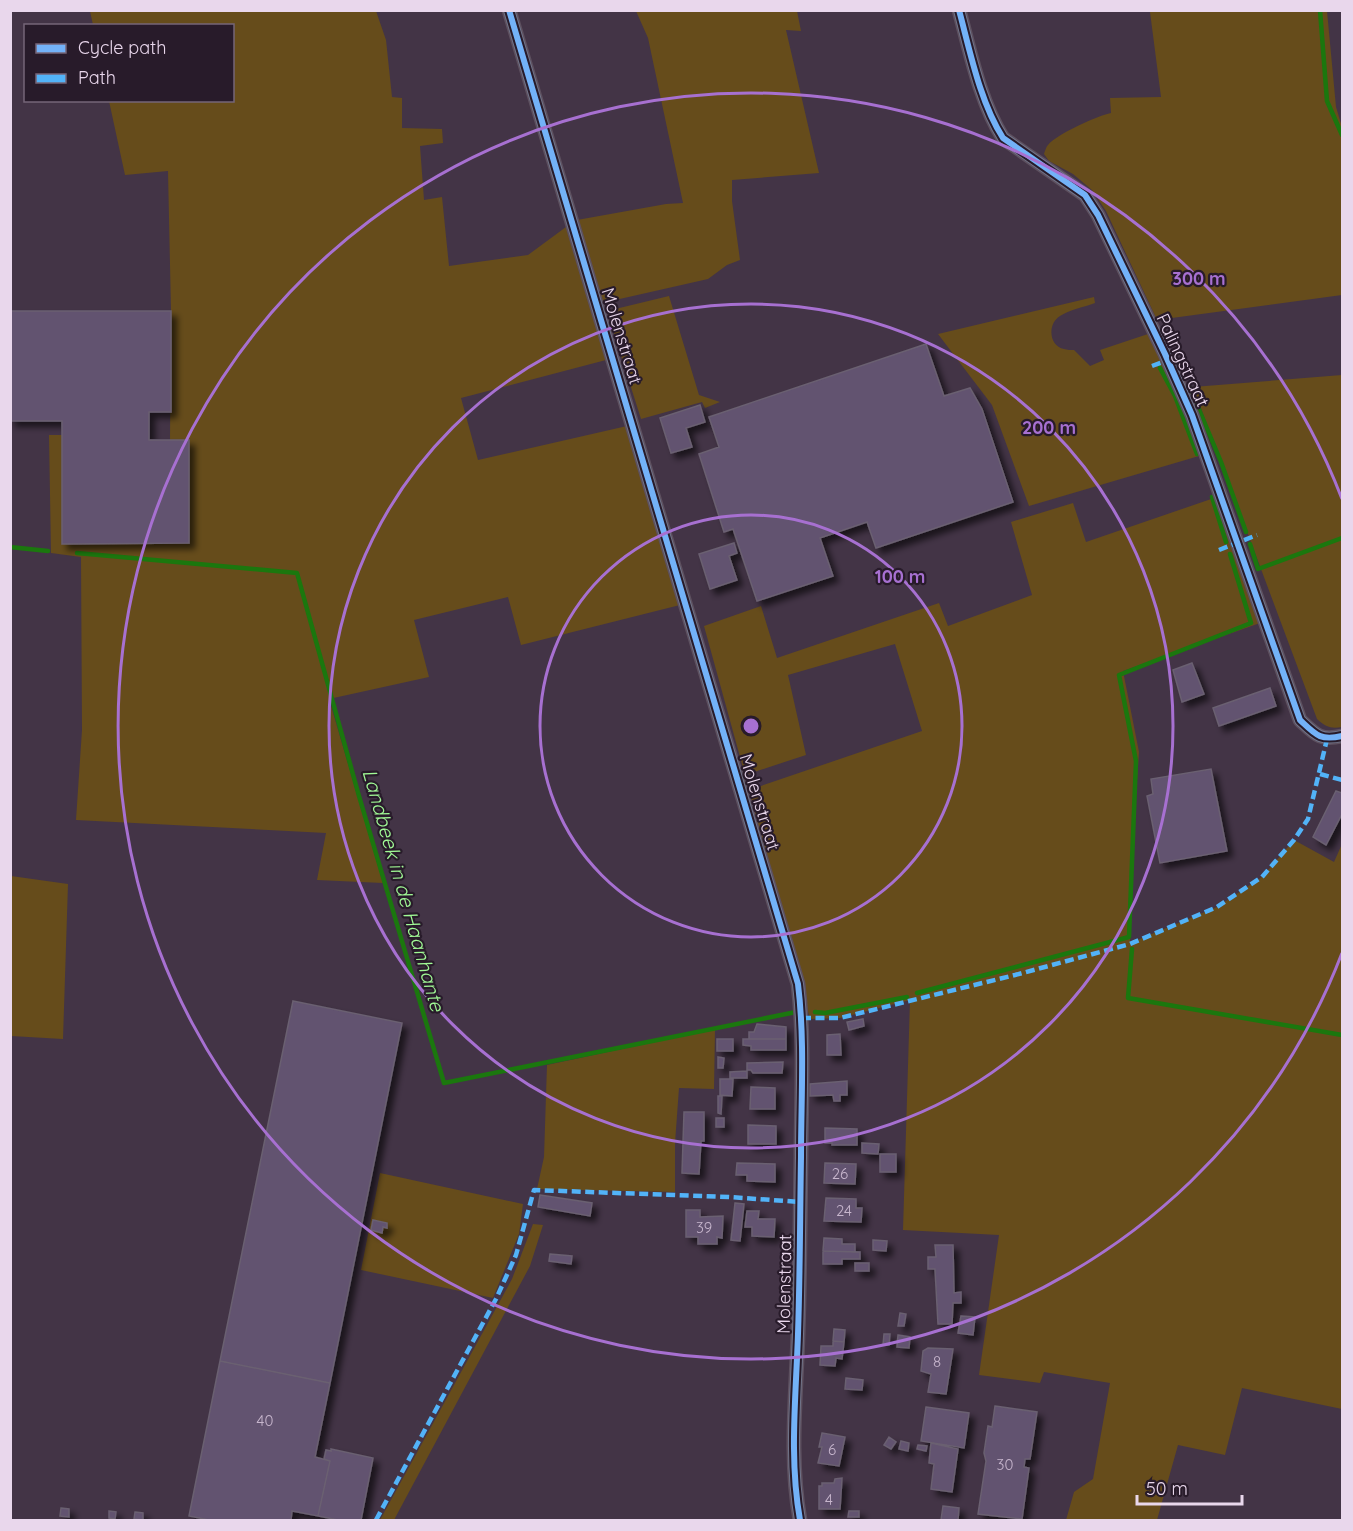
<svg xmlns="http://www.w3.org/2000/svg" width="1353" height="1531" font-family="Quicksand,sans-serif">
<defs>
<filter id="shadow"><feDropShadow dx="5.5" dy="5.5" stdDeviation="3" flood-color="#0009"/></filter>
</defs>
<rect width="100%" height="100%" fill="#433446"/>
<!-- green -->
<path fill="#664c1b" d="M90,11H376L386,40L392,97L402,98V128L442,129L443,143L420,146L424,200L442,197L449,266L528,255L566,227L606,360L461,398L478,460L627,426L680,605L521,645L508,597L414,620L429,677L329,699L383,883L317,880L326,833L76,820L82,730L81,557L51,553L49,435H62V543L189,440H170L171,311L168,171L125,175L109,101L232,100V26L93,25Z
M636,11H797L801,31L786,30L819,173L732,180V201L740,260L727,265L708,279L602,303L577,220L666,204L683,203L648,38Z
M1147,11H1327L1336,107L1342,127V295L1157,320L1106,211L1092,190L1073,174L1049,161L1044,154C1045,151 1046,147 1048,145C1057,134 1097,116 1111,113L1110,98L1161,97L1150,12Z
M669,296L699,395L720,402L705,408L702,402L641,419L607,311Z
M1094,297L1095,303C1084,307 1069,310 1060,316C1047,324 1049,346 1064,349C1067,350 1071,350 1074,350L1090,366L1104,360L1100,350L1151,333L1192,432L1199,456L1029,506L992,405L938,334Z
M1342,375V727C1331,729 1326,727 1317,719L1193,387Z
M1217,497L1263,622L1123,671L1139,752L1133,838L1130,943L1217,907L1262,877L1294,840L1334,862L1342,844V1409L1242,1388L1225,1455L1178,1445L1157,1520H1066L1074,1492L1093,1479L1110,1383L1044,1372L1040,1383L979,1375L999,1235L903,1230L910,1000L840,1018L810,1019L749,790L922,731L895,644L788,675L806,755L745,775L704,626L761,606L777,658L939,603L948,626L1032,595L1011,522L1073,503L1086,542Z
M11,876L68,884L63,1039L11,1036Z
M715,1029L714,1089L679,1088L675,1143V1192L537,1189L544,1157L547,1065Z
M380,1173L523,1204L519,1234L493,1298L361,1270Z
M533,1224L543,1225L530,1266L394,1520H380L512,1279Z"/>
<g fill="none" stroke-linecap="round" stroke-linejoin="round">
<!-- stream -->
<path stroke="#1b770e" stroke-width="4.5" d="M1320,10L1327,101L1342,135
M1160,368L1175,396L1197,454
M1190,388L1221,462L1246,532
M1212,497L1226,542
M1250,544L1258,569L1342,538
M10,547L48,551
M77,553L297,573L359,796L444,1083L796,1012
M1132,949L1128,998L1342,1035
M917,993L1129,937L1136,761L1119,675L1251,623L1230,554
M815,1012L825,1013L907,997"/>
</g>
<!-- building -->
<path fill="#62526f" stroke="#6a6071" stroke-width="1.5" filter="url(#shadow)" d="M10,311H171V412H149V440H189V543L62,544V421H10Z
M926,344L944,396L970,388L982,409L1013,502L876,548L867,522L820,538L833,576L757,601L733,529L724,532L699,454L719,447L709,417Z
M700,405L705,422L686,428L692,447L671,453L660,418Z
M734,543L737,553L729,556L737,580L710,589L699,554Z
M1192,663L1204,694L1182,702L1173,670Z
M1270,688L1276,706L1219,726L1213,708Z
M1211,769L1227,851L1160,863L1147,796L1153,794L1151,779Z
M1336,791L1342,793V814L1326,845L1313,837Z
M293,1001L402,1023L330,1383L220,1361Z
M863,1019L864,1026L849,1030L847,1022Z
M757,1024L786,1027V1039H749V1032H754Z
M840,1034L841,1055H827V1035Z
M717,1039H733V1051H717Z
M743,1039H786V1050H751V1046L743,1045Z
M718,1057L724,1058L723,1068H718Z
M783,1062L782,1073H753L751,1070H747V1063Z
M747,1071V1078H730V1072Z
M720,1079H733L732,1096L720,1095Z
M847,1081V1095H840V1101H834L833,1095L810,1096V1084Z
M751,1087L775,1088V1109H750Z
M718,1096H722L721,1114L718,1113Z
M684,1112H704V1141H701L699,1174L682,1173Z
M716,1118H724V1127H716Z
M748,1125L776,1126V1144H748Z
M825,1128L857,1129V1145H832V1143H825Z
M862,1143L879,1144L878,1154L862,1153Z
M880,1154H896V1172H880Z
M737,1163L775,1164V1182L747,1181V1175H736Z
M825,1163L856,1164L855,1184L824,1183Z
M540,1195L592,1203L590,1216L538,1207Z
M826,1198L856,1199V1208H862L861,1222L824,1221Z
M735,1203L744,1204L740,1241L731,1240Z
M686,1210H700V1217L723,1216L722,1238L717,1237V1244H698V1237H686Z
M747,1211H759L758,1219H775L774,1237L752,1236V1227H745Z
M373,1220L387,1223V1228L383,1227L382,1233L371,1230Z
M824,1238L842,1239V1244H855V1252L823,1251Z
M873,1240L887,1241L886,1251L873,1250Z
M935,1245H953L954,1293L961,1292V1303H953L952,1324H938L935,1269H928V1257H936Z
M823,1251L860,1252V1259H842V1264H823Z
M550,1254L572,1256L571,1264L549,1261Z
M855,1263H869V1271H855Z
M900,1313L906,1314L904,1326H898Z
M961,1316L975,1317L973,1335L958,1333Z
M834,1329L845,1330L844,1342L833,1341Z
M884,1334H890L889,1345H883Z
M898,1335L910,1337L909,1348L897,1347Z
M833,1341L844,1342L842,1359L836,1358L835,1366L820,1365L821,1346H833Z
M928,1348L953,1349L946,1394L928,1392L931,1374L921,1371L923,1351Z
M220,1361L330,1383L315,1457L330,1461L318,1516L292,1511L291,1520H209L189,1516Z
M846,1378L863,1380L862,1390L845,1389Z
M995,1406L1037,1412L1030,1459H1025L1024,1467L1029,1468L1022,1519L978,1514L986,1461L984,1453L988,1426L992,1427Z
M926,1407L969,1413L964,1448L921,1441Z
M822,1433L845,1437L839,1466L818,1463L822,1447H819Z
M889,1437L896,1442L891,1449L884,1445Z
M901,1441L909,1443L908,1451L899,1449Z
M931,1443L958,1449L952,1492L931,1489L934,1464L929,1463Z
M918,1445L927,1446L926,1451L917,1449Z
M331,1449L373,1458L361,1520H338L318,1516L330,1461L324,1459L326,1450L331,1451Z
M842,1478L840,1509H819V1486H822V1483H834L835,1479Z
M943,1506L959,1508L958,1520H941Z
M61,1508L69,1509V1517L60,1516Z
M109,1511L116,1512L115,1519L109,1518Z
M849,1511H859V1517H848Z
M135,1512L143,1513V1520L134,1519Z"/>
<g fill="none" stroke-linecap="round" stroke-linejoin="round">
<defs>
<path id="street" d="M509,10L798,984C805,1041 801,1099 801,1157C800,1216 800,1275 798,1334C796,1396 789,1459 800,1520
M959,10C970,51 980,102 1003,138L1085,195L1098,215L1165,354L1192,415L1300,720C1316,735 1320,741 1342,736"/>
</defs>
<!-- street casing -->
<use href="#street" stroke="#5d505f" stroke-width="15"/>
<!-- street -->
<use href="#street" stroke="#71758a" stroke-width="12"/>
<!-- quiet -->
<path stroke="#52b3f8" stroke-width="4.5" stroke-dasharray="9 4.5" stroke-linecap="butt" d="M1152,366L1168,360
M1219,550L1257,535
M1320,774L1342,780
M802,1018H840L1015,975L1130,944L1217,907L1262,877L1294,840L1308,819L1327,739
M376,1520L496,1299L516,1255L534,1190L729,1197L800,1202"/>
<defs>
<path id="cycleway" d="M509,10L798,984C805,1041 801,1099 801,1157C800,1216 800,1275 798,1334C796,1396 789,1459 800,1520
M959,10C970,51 980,102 1003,138L1085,195L1098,215L1165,354L1192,415L1300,720C1316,735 1320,741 1342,736"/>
</defs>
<!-- cycleway casing -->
<use href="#cycleway" stroke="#281b2a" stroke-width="10"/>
<!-- cycleway -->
<use href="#cycleway" stroke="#73b2f8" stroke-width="6"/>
</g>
<!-- distance rings -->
<g fill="none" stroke="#a770d1" stroke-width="3">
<circle cx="751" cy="726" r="211"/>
<circle cx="751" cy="726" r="422"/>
<path d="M1342 953A633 633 0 1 1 1342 499"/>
</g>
<g text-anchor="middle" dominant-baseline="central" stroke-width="4.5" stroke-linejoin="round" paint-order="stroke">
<!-- number labels -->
<g font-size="15" fill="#c7b6cd">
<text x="840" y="1173">26</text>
<text x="844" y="1210">24</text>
<text x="704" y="1227">39</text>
<text x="937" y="1361">8</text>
<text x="265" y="1420">40</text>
<text x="832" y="1449">6</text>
<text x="1005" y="1464">30</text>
<text x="829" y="1499">4</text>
</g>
<!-- street labels -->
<g font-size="18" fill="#e9d7ec" stroke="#281b2a">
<text transform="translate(622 336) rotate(73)">Molenstraat</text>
<text transform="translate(1183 360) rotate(65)">Palingstraat</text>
<text transform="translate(760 802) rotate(73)">Molenstraat</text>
<text transform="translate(784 1284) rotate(-89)">Molenstraat</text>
</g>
<!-- water labels -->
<g font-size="20" font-style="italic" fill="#a1fa96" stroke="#281b2a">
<text transform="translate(404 890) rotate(74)">Landbeek in de Haanhante</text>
</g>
</g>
<circle cx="751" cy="726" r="9" fill="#a770d1" stroke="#281b2a" stroke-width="3"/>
<g font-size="18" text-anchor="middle" font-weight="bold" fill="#a770d1" stroke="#281b2a" stroke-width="4.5" stroke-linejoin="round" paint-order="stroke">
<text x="1199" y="285">300 m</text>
<text x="1049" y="434">200 m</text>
<text x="900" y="583">100 m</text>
</g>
<!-- border -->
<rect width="1353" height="1531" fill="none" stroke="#e9d7ec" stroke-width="24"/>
<!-- legend -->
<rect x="24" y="24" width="210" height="78" fill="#281b2a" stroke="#756678" stroke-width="1.5"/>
<rect x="36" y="44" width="30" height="9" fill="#73b2f8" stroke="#756678" stroke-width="1.5"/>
<text x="78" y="54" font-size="18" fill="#e9d7ec">Cycle path</text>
<rect x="36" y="74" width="30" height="9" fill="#52b3f8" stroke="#756678" stroke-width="1.5"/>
<text x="78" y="84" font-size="18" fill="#e9d7ec">Path</text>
<!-- scale -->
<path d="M1137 1495v9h105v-9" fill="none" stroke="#e9d7ec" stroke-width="3"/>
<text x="1146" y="1495" font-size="18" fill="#e9d7ec" stroke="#281b2a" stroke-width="4.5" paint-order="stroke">50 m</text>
</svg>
